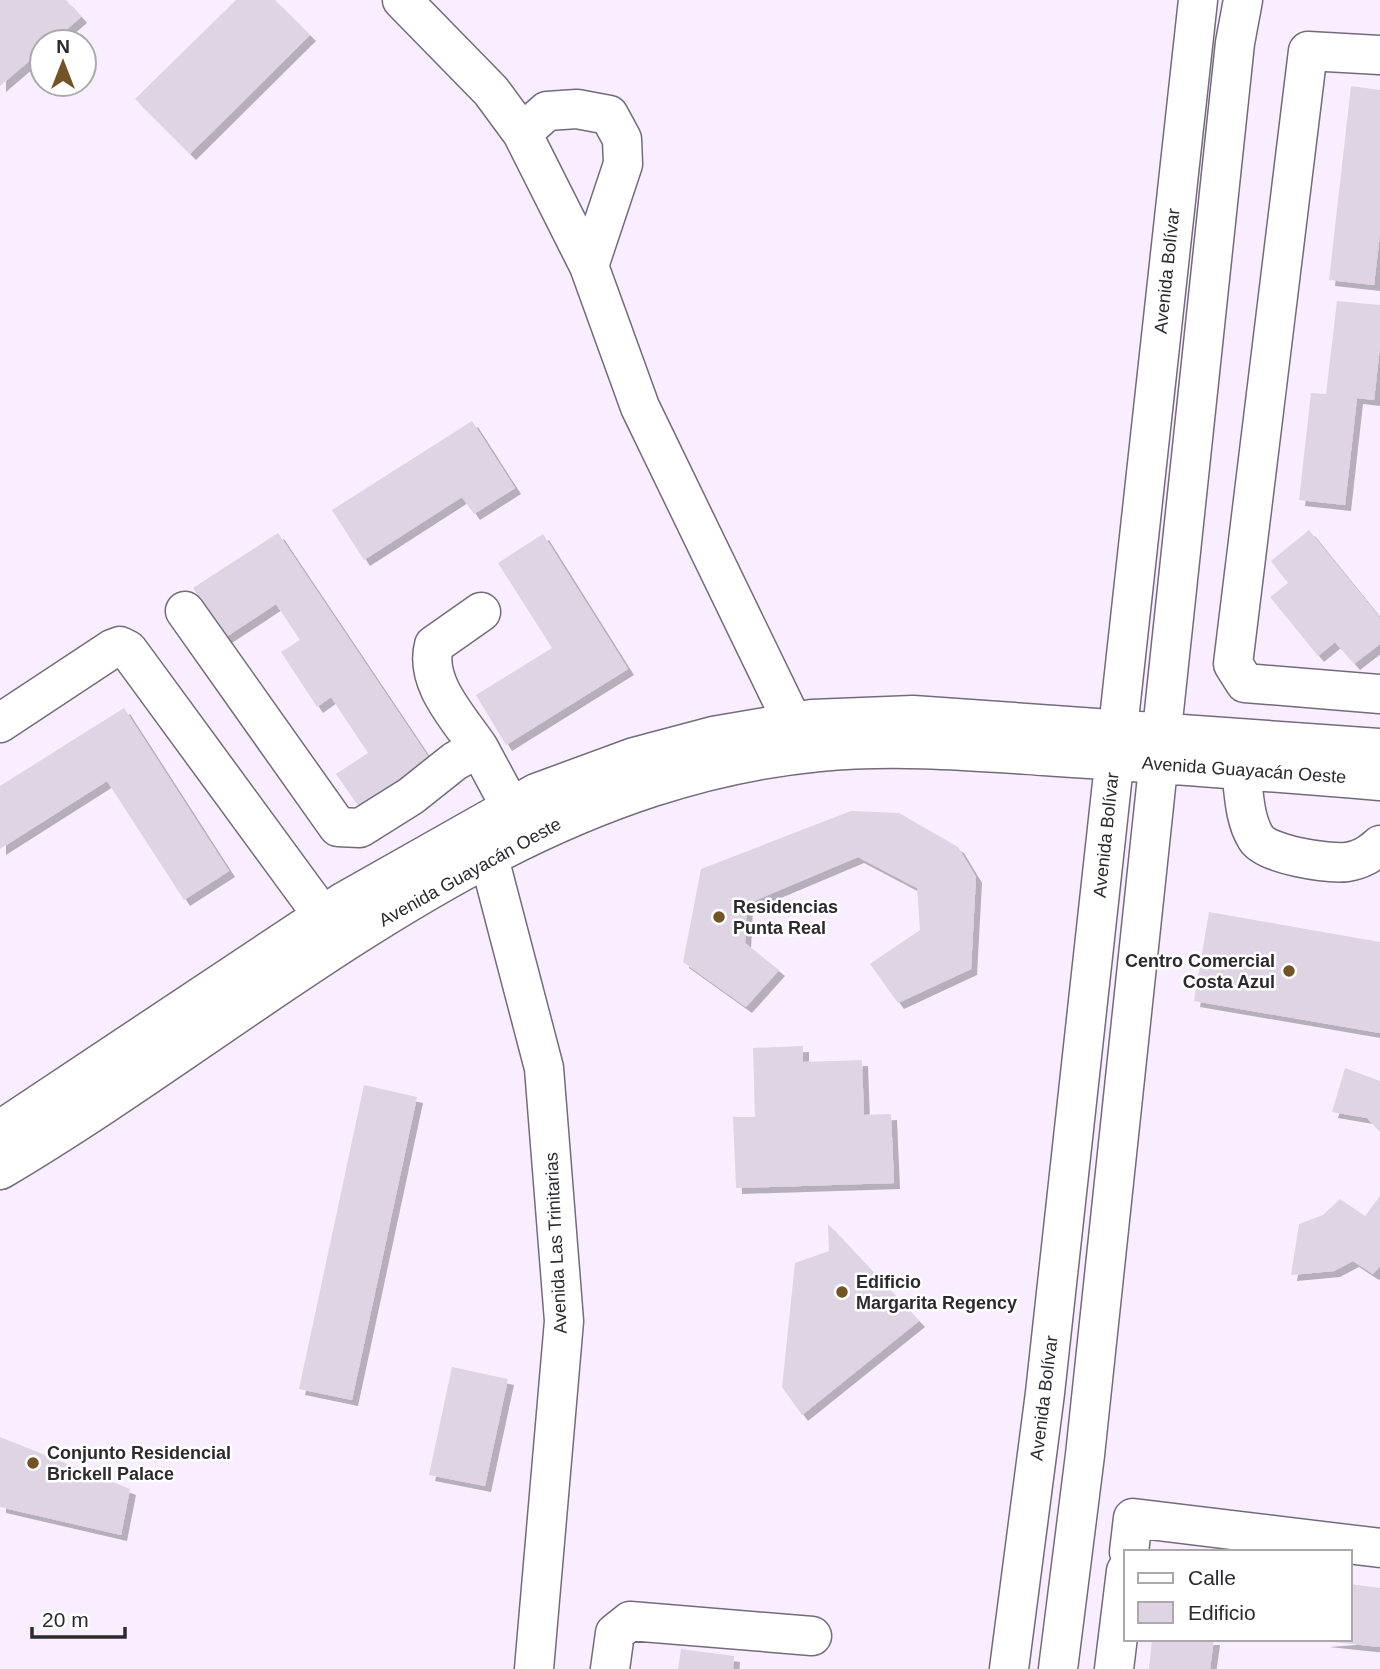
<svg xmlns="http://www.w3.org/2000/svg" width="1380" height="1669" font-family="Helvetica,sans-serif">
<defs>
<filter id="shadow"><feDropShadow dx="6" dy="6" stdDeviation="0" flood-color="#0004"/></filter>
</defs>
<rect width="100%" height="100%" fill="#f8eeff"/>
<!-- building -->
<path fill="#ded4e4" filter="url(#shadow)" d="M0,0H66L81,17L52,42H42V50L0,86Z
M236,0H275L310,35L190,154L135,99Z
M1351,86L1380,90V234L1374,285L1329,280Z
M1337,301L1380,305V347L1374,400L1357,398L1345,505L1299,500L1311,393L1326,394Z
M472,421L515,488L474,514L462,497L364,560L332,510Z
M1309,530L1380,618V644L1354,664L1335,642L1318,656L1270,597L1288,583L1271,561Z
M278,533L433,764L362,811L336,774L368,753L331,697L317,707L281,652L300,640L276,604L226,637L193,588Z
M543,534L628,669L506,745L476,695L552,648L498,563Z
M124,708L229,871L184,900L107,781L0,849V786Z
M851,811L899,813L958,847L976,877L971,969L898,1003L870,964L920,930L917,888L858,857L747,904L745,943L779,970L746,1007L683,962L701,869Z
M1209,912L1380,942V1033L1194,1001Z
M803,1046V1062L862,1060L864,1115L891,1114L894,1183L736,1188L733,1117H755L753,1048Z
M1345,1068L1380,1081V1132L1367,1118L1332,1112Z
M364,1085L417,1097L352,1400L299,1389Z
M1380,1196V1266L1373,1274L1353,1261L1334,1271L1291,1275L1299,1224L1323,1215L1340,1199L1365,1216Z
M828,1224L919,1321L802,1415L782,1387L795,1263L829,1251Z
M452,1367L508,1379L485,1486L429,1475Z
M0,1437L130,1489L121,1535L0,1507Z
M1350,1584L1380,1588V1647L1323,1641L1350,1639Z
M1152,1639H1214L1210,1669H1149Z
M681,1649L734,1656L733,1669H678Z"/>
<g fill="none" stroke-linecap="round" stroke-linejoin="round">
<defs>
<path id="minor" d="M402,0L491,91L522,133L589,266L640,407L793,723
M1380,55L1308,51L1233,664L1245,683L1380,694
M522,133L547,111L577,109L609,115L622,139L623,164L589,266
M185,611L338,827L360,828L411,796L455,761L479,748L523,830
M0,723L112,649L120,646L128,650L323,916
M479,748C459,718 424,683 434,645L481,612
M1241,770C1244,792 1244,819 1256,838C1266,855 1328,864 1347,862C1361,860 1370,854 1380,845
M479,835L489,858L544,1068L564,1321L534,1669
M0,1130L343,902L536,793L634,757L713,736L812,719L913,715L1380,748
M0,1170C262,1015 503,782 819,752C894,745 969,751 1044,756C1156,763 1268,772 1380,781
M1129,1552L1133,1518L1380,1548
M610,1669L615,1633L630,1621L812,1636
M1009,1669L1045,1393L1198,0
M1058,1669L1085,1455L1235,43L1243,0
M1114,1669L1126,1571"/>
</defs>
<!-- minor casing -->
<use href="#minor" stroke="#746b7a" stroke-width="41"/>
<!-- minor -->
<use href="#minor" stroke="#fff" stroke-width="38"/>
</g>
<!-- markers -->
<g fill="#735429" stroke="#fff" stroke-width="2.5">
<circle cx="719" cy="917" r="7"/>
<circle cx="1289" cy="971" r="7"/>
<circle cx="842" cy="1292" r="7"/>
<circle cx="33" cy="1463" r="7"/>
</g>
<g text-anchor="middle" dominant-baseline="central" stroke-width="5" stroke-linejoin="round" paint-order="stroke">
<!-- street labels -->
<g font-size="18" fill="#2c292f" stroke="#fff">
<text transform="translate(1167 271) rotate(-84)">Avenida Bolívar</text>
<text transform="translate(1244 770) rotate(4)">Avenida Guayacán Oeste</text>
<text transform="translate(1106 835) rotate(-84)">Avenida Bolívar</text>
<text transform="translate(470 872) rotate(-29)">Avenida Guayacán Oeste</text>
<text transform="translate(556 1243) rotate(-93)">Avenida Las Trinitarias</text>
<text transform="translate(1044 1398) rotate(-83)">Avenida Bolívar</text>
</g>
<!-- poi labels -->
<g font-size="18" font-weight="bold" fill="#2c292f" stroke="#fff" text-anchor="start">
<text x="733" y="907">Residencias<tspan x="733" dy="21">Punta Real</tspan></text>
<text x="1275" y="961" text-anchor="end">Centro Comercial<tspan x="1275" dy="21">Costa Azul</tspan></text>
<text x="856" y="1282">Edificio<tspan x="856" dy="21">Margarita Regency</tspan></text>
<text x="47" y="1453">Conjunto Residencial<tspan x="47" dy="21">Brickell Palace</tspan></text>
</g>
</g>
<!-- legend -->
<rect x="1124" y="1550" width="228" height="91" fill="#ffffff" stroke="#aba9ac" stroke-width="2"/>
<rect x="1138" y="1573" width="35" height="10" fill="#ffffff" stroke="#aba9ac" stroke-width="2"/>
<text x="1188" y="1585" font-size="21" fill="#2c292f">Calle</text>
<rect x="1138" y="1602" width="35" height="21" fill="#ded4e4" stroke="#aba9ac" stroke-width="2"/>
<text x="1188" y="1620" font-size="21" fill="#2c292f">Edificio</text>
<!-- north arrow -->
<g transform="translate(63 63)"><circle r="33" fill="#ffffff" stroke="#aba9ac" stroke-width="2"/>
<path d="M0-5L12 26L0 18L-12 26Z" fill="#735429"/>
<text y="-10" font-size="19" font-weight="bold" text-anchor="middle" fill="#2c292f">N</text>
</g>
<!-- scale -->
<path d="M32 1627v10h93v-10" fill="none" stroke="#2c292f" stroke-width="3.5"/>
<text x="42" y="1627" font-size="21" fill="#2c292f" stroke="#ffffff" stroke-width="5" paint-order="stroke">20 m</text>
</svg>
